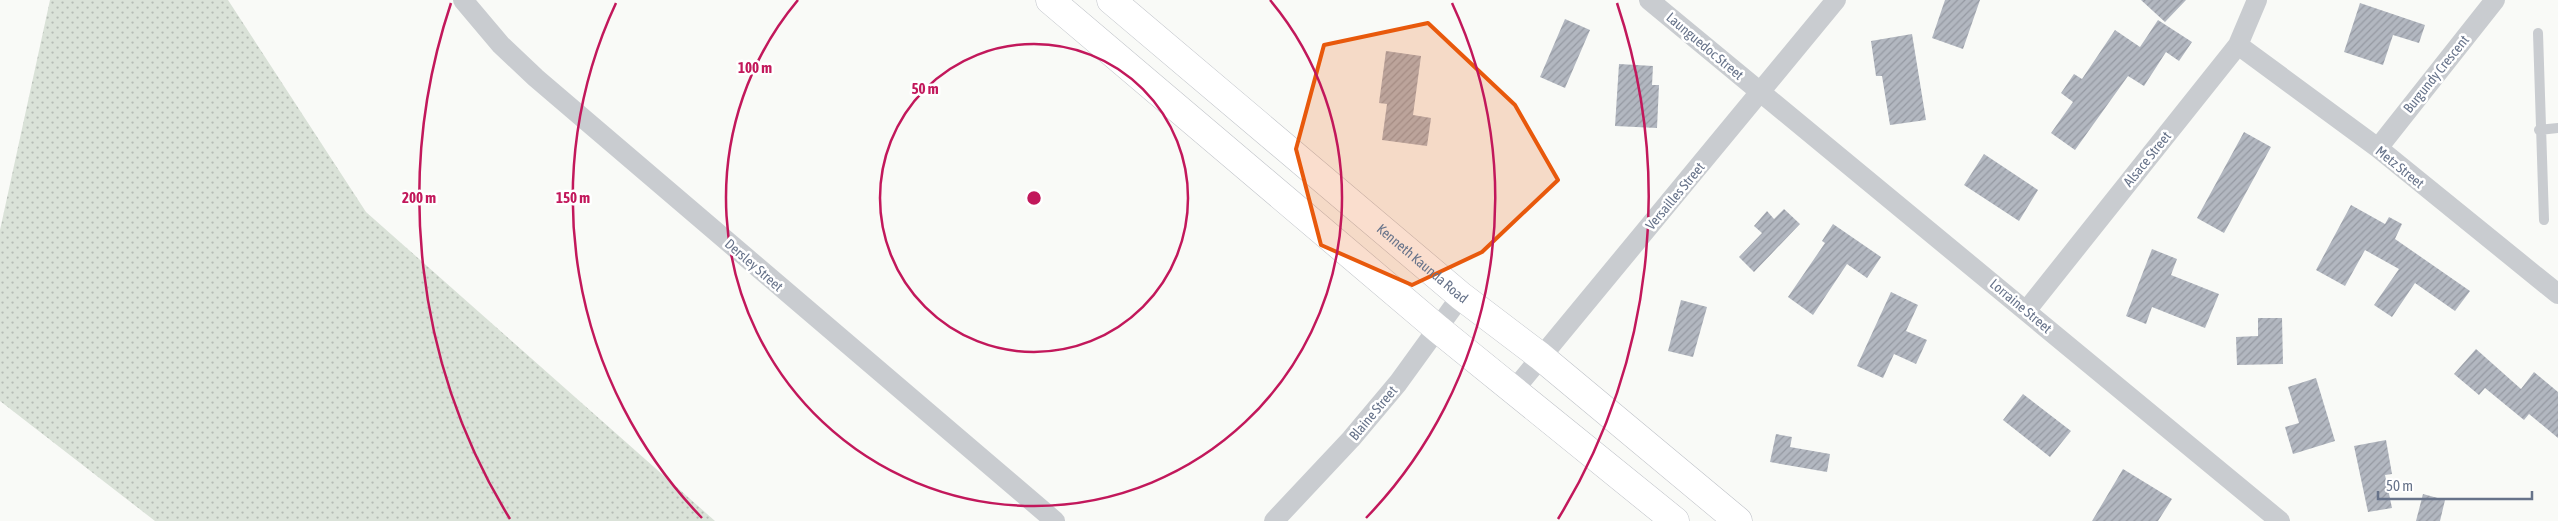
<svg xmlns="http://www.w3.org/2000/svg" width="2558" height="521" font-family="'Asap Condensed',sans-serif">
<defs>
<pattern id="grass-dots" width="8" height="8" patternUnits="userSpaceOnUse" patternTransform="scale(1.25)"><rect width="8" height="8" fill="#dae2d8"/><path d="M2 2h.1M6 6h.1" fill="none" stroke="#b5bcb5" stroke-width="1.8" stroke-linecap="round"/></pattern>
<pattern id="building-hatch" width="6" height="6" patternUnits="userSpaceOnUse" patternTransform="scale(1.25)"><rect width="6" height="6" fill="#b2b7c0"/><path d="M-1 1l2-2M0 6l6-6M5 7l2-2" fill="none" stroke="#9599a2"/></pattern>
</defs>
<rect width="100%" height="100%" fill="#f9faf7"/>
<!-- grass -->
<path fill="url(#grass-dots)" d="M50,0H228L366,212L715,521H155L0,401V230Z"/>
<!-- building -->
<path fill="url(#building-hatch)" d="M1945,0H1980L1963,49L1932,38Z
M2141,0H2186L2165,22Z
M2360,3L2425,25L2419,43L2393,35L2383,65L2344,52Z
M1565,19L1590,30L1565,88L1540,77Z
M2158,20L2192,42L2179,61L2166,52L2144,86L2128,76L2075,150L2051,133L2073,102L2061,93L2074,74L2082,79L2115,30L2140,47Z
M1912,34L1926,120L1890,125L1882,76H1876L1871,41Z
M1386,51L1421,56L1413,115L1431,118L1427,146L1382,140L1387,104L1379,103Z
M1619,64L1653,66L1652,85H1659L1657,128L1615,126Z
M2244,132L2271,147L2224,233L2197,218Z
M1984,154L2038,190L2019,221L1964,185Z
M2351,205L2385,224L2389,217L2402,224L2395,239L2470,291L2455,311L2415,283L2392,317L2374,305L2399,269L2365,250L2345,286L2316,270Z
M1784,209L1800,224L1754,272L1739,257L1762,233L1754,226L1767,211L1774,219Z
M1833,224L1881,257L1867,278L1847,264L1813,315L1788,297L1825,243L1822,241Z
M2152,249L2177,259L2171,275L2219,294L2205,328L2152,307L2146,324L2126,316Z
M1891,292L1918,305L1906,331L1927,340L1916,364L1894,354L1883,378L1857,366Z
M1681,300L1707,307L1693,357L1668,351Z
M2258,318H2282L2283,364L2237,365L2236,337L2258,336Z
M2476,349L2521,389L2534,372L2558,392V438L2529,414L2524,420L2485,388L2479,395L2454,374Z
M2316,378L2335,441L2293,454L2285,427L2299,423L2288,387Z
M2023,394L2071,431L2050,457L2003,420Z
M1776,434L1792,437L1790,447L1830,454L1827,472L1770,462Z
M2386,440L2392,474L2385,475L2392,508L2368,512L2354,446Z
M2123,469L2172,499L2158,521H2092Z
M2423,494L2445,500L2440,521H2416Z"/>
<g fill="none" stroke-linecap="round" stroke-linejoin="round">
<defs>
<g id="secondary">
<path d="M1050,0L1438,329L1675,521"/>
<path id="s1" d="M1111,0L1461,296L1540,356L1738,521"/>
</g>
</defs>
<!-- secondary casing -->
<use href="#secondary" stroke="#bec1c7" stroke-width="29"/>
<!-- service -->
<path stroke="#c9ccd0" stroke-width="10" d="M2538,33L2544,220
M2539,130L2558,128"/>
<!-- minor -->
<path stroke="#c9ccd0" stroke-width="20" d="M463,0L501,45L536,78L1055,521
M1649,0L2280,521
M2238,45L2378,148L2558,294
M2378,148L2495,0
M2026,311L2238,45L2257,0
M1513,391L1836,0
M1274,521L1351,439L1398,383L1461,296"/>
<!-- secondary -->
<use href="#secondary" stroke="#fff" stroke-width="28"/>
</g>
<!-- marked area -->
<path fill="#e8590c" fill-opacity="0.2" stroke="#e8590c" stroke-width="4" stroke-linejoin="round" d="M1428,23L1515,105L1558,180L1482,252L1412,285L1321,245L1296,149L1324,45Z"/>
<!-- distance rings -->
<g fill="none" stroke="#c2185b" stroke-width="2.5">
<circle cx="1034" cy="198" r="154"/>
<path d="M1270 0A308 308 0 1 1 798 0"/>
<path d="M702 518A461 461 0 0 1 616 3M1452 3A461 461 0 0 1 1366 518"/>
<path d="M510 519A615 615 0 0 1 451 3M1617 3A615 615 0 0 1 1558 519"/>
</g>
<g text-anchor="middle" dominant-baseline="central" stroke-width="5" stroke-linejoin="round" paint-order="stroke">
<!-- street labels -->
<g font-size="14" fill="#67738a" stroke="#fff">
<text transform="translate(1705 46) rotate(40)">Launguedoc Street</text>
<text transform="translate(2436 74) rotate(-51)">Burgundy Crescent</text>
<text transform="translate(2147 159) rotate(-51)">Alsace Street</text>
<text transform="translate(2400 167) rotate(39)">Metz Street</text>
<text transform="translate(1675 196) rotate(-50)">Versailles Street</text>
<text stroke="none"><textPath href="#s1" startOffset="408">Kenneth Kaunda Road</textPath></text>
<text transform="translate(754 265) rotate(41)">Dersley Street</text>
<text transform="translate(2021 306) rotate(40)">Lorraine Street</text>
<text transform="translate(1373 413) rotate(-50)">Blaine Street</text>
</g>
</g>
<circle cx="1034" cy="198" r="8" fill="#c2185b" stroke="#fff" stroke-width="2.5"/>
<g font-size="15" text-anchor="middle" font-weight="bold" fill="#c2185b" stroke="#fff" stroke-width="5" stroke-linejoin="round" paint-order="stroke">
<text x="755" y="73">100 m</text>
<text x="925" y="94">50 m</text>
<text x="419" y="203">200 m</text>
<text x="573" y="203">150 m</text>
</g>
<!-- scale -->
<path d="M2378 491v8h154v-8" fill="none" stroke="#67738a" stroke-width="2.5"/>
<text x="2386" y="491" font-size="15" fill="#67738a" stroke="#ffffff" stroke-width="4" paint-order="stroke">50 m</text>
</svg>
